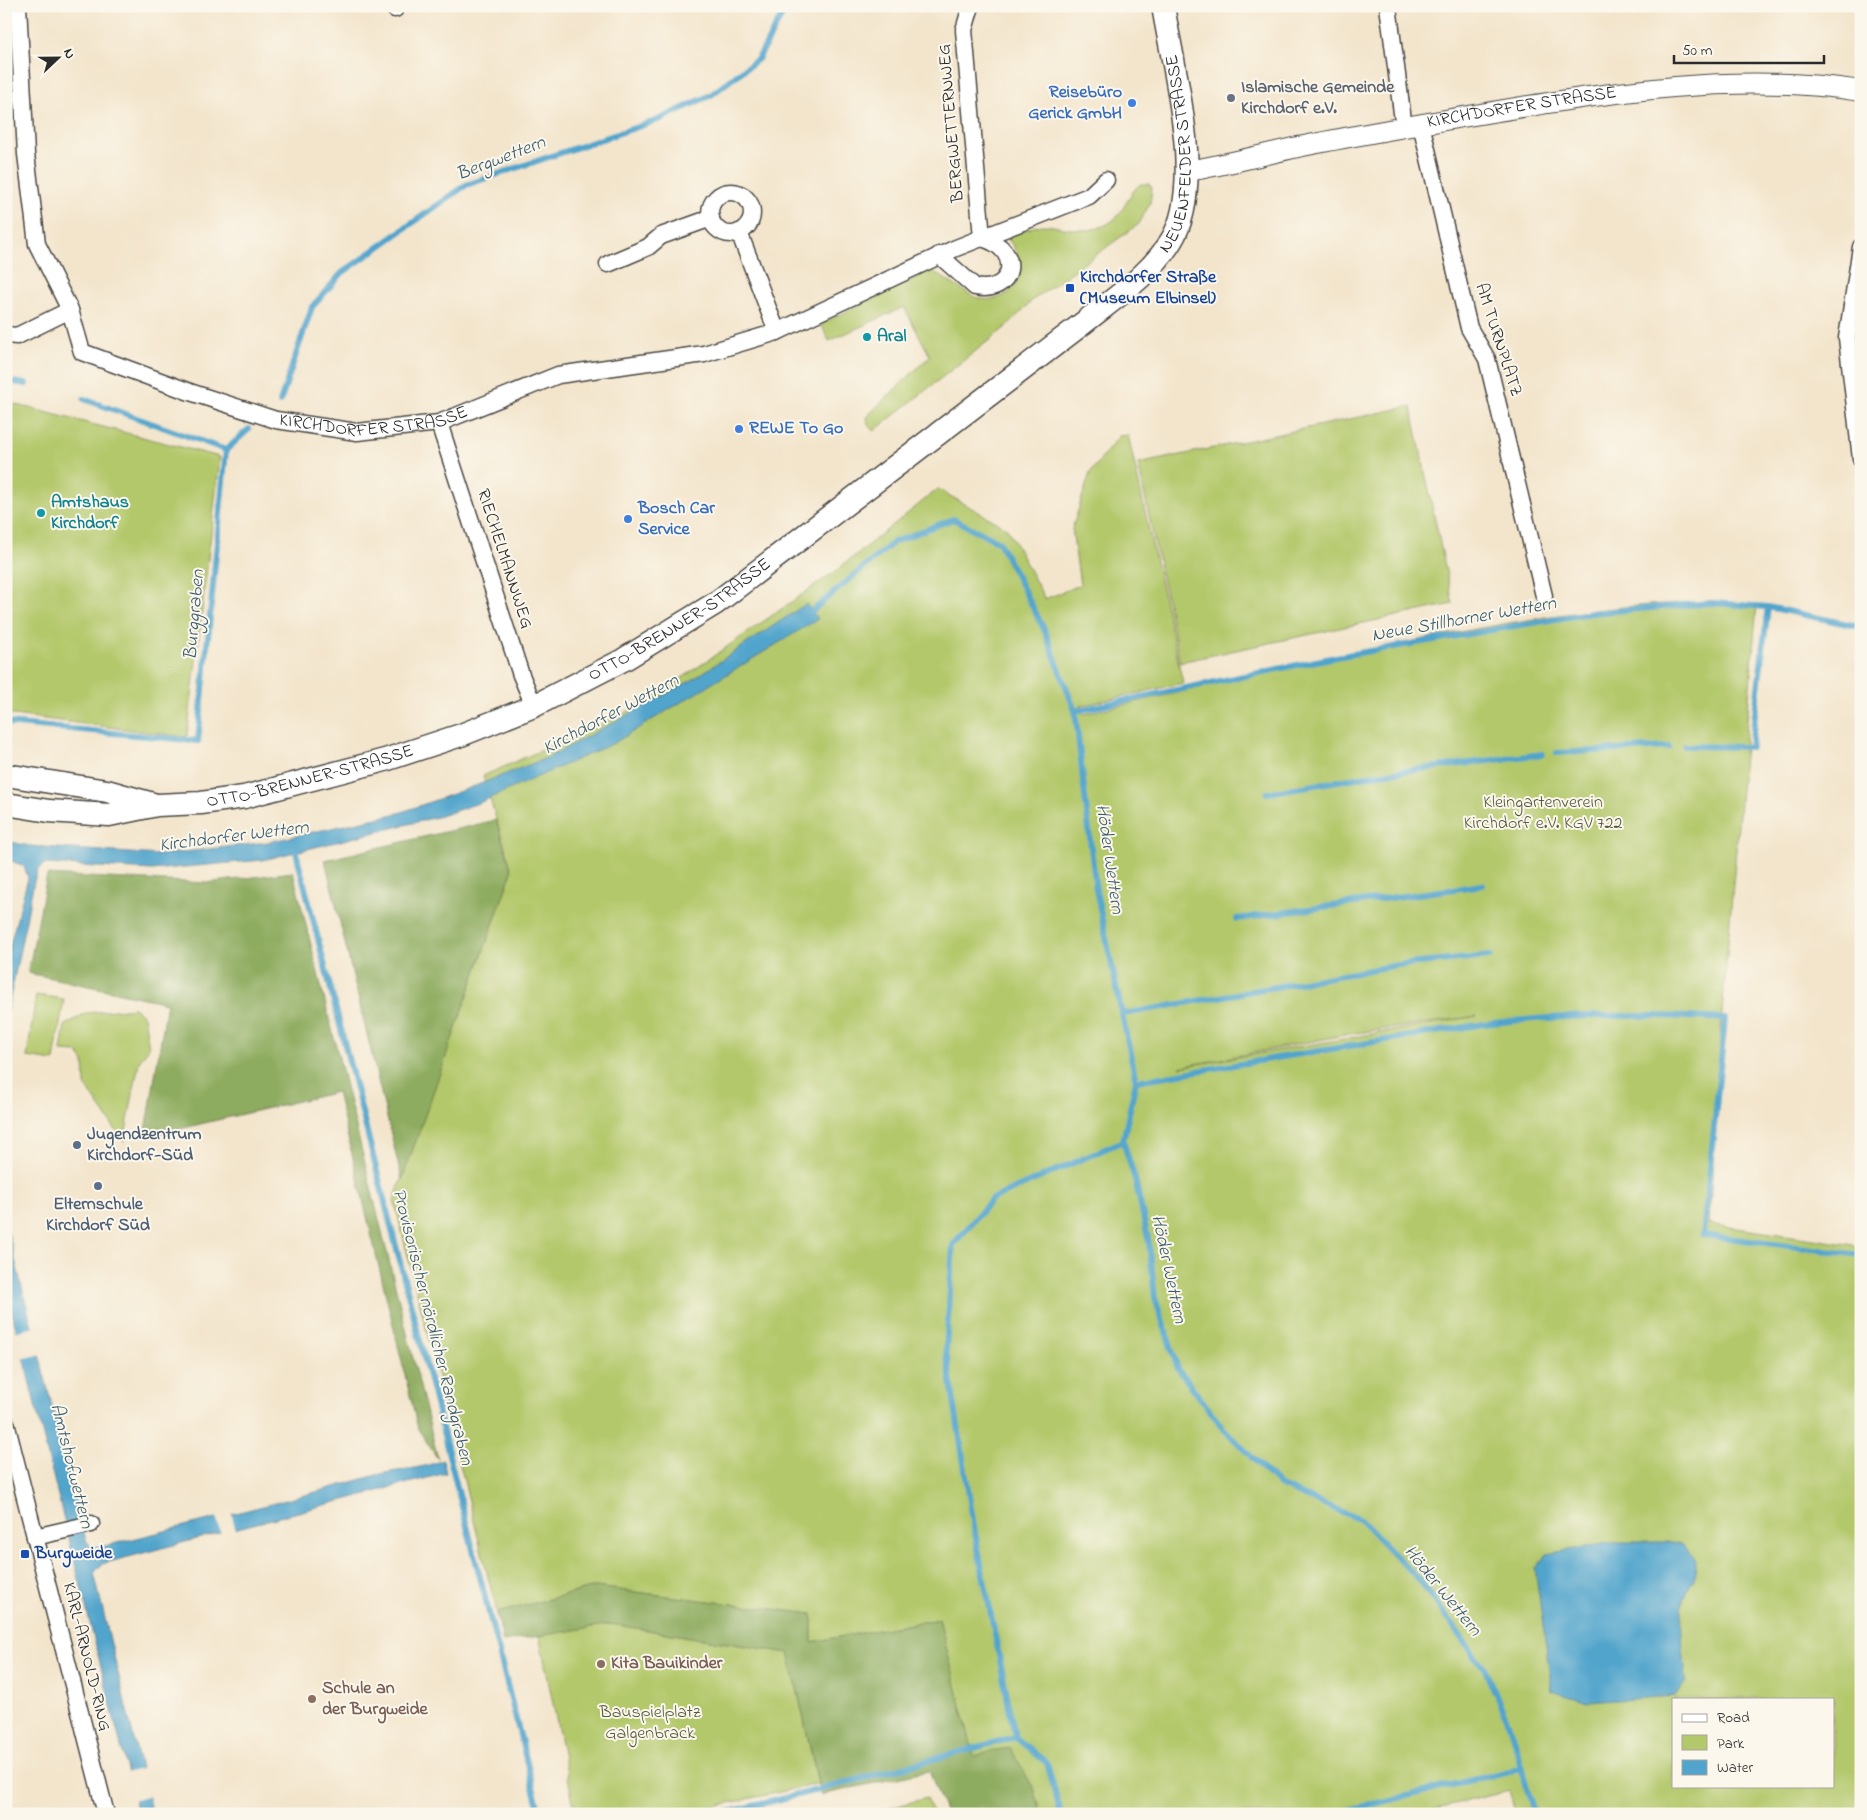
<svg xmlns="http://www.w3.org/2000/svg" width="1867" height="1820" font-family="'Indie Flower',sans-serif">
<rect width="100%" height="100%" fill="#fbf7ec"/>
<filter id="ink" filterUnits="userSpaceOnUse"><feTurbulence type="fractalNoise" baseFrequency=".02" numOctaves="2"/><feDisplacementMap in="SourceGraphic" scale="10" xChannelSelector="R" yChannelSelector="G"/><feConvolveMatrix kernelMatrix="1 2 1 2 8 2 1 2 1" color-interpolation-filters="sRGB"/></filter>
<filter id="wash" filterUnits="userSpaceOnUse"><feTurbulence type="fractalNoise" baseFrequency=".0096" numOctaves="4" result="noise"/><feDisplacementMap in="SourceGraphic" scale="20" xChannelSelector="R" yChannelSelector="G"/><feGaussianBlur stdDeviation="1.12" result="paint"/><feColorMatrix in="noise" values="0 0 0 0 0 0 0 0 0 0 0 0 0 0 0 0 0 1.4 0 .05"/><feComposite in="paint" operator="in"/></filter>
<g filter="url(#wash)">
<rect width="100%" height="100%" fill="#f3e5cc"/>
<!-- green -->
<path fill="#b3c86b" stroke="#6f7a4b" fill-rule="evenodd" d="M1140,184H1149L1152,188L1150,203L1139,224L1033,300L1006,327L874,431C868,427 866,423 868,415L930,356L904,307L829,341L821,324L931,270C941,276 973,298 981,299C1020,304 1031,263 1006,237C1017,234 1033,225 1044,225C1068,227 1089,237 1112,221C1124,213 1128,194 1140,184Z
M6,402L220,457L187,737L6,714Z
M1411,406L1453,604L1180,662L1138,464Z
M1128,435L1183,683L1080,706L1083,714C1195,689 1307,663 1419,640C1530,618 1644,597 1757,604L1722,1013L1709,1224L1861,1246V1814H1516L1509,1791L1412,1814H1042L1034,1789L974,1757L939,1619L812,1642V1614L595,1587L497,1613L394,1200L512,871L483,776L623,714L672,685L833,573L938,489L1007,528L1045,599L1080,585L1072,529L1090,473L1119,436ZM1477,1016L1180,1067L1350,1034ZM1673,1699H1833V1786H1673Z
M36,995L64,999L54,1061L27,1057Z
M134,1008L144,1016L149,1048L139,1062L124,1142L85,1085L84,1062L77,1052L61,1051L65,1025L86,1013Z
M611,1624L789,1653L818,1784L677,1814H582L573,1802L539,1635Z
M926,1798L934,1814H868Z"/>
<!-- forest -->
<path fill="#8eac5f" stroke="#5c6c45" d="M496,820L512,871L402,1180L325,860Z
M293,872L438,1459L418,1429L337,1092L145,1137L167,1003L28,973L47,875L207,883Z
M595,1587L812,1614V1642L939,1619L974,1756L1010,1747L1034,1789L1042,1814H946L929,1771L821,1795L789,1653L611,1624L503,1642L497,1613Z"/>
<!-- water -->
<path fill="#51a4cc" stroke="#3e687c" d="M806,604L818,619L614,743L481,802L441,816L263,860L152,870L45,864L39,868L34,881L6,1018V959L28,878L24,866L6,859V841L30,846L159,855L268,842L399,813L475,786L549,757L692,680Z
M6,1224L86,1540L91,1547H101C192,1524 283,1502 373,1476C397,1469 420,1470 443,1460L446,1473L102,1564L94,1573L152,1814H138L6,1289Z
M1614,1542H1666L1682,1545L1696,1560C1696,1580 1689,1583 1684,1600C1678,1620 1685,1660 1686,1682L1675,1696L1587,1702L1552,1691L1535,1568L1547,1554Z"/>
<!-- pier -->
<path fill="#f3e5cc" d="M35,1327L42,1354L21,1359L14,1332Z
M231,1511L236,1532L221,1536L216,1515Z
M144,1768L150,1796L132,1801L125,1773Z"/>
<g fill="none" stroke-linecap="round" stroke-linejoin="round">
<!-- stream -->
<path stroke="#51a4cc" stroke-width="6" d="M6,381L26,384
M84,399L226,450
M280,402L312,307L342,273L466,185L658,120L711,95L758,59L787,6
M226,450L249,429
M806,616L894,542L953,519L999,542L1044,629L1075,711L1096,890L1136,1081L1123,1141L1135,1179L1149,1243L1155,1298L1178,1369L1224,1429L1279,1485L1361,1520L1421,1582L1484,1668L1510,1727L1534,1814
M1075,711L1336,657L1591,613L1711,603L1768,607L1861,627
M6,723L198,741L226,450
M1685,746L1751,747L1768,607
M1557,753L1669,747
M1267,793L1380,774L1543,754
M295,848L540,1814
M1237,919L1483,885
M1124,1014L1398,965L1490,956
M1136,1081L1484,1024C1565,1014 1644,1014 1725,1019L1703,1235L1861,1255
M1015,1737L975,1533L946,1351L953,1245L992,1199L1123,1141
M721,1814L853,1781L1015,1737L1047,1763L1061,1814
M1333,1814L1522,1768"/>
</g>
</g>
<g filter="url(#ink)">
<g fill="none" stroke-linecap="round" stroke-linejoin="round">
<defs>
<g id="minor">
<path id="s1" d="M18,6L26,154L37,244L70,310L82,352L190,392L276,420L357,432L439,423L558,375L704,354L777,332L956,248L1089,196L1106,180"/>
<path d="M395,6V9"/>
<path d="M971,6L964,30L982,238"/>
<path d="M1388,6L1404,128"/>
<path d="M1421,124L1469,328L1487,359L1544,596"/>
<circle cx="731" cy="213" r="21"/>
<path d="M739,232L777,332"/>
<path d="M1861,247L1847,338L1861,459"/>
<path d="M939,255L975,287C1013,295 1025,250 982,238"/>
<path d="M608,264L648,247L661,236L711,218"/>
<path d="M6,335L17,336L70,310"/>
<path d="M439,423L521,675L534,706"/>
<path d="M6,1423L106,1814"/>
<path d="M35,1537L91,1524"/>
</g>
<g id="tertiary">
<path id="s2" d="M1187,171C1224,165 1261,155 1298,147C1362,134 1427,123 1492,112C1613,92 1738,72 1861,91"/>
</g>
<g id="secondary">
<path d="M6,775L107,791L153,804"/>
<path id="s3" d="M6,804L49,811L109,815L157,805L201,803L244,797L385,760L461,735L534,706L623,660L716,603L1086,321C1116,297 1151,274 1171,241C1206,186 1173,68 1163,6"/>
</g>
</defs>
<!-- minor casing -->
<use href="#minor" stroke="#494743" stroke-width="19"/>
<!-- tertiary casing -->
<use href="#tertiary" stroke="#494743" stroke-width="22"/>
<!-- secondary casing -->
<use href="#secondary" stroke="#494743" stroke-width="25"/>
<!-- minor -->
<use href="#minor" stroke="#fff" stroke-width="16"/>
<!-- tertiary -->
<use href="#tertiary" stroke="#fff" stroke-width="20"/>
<!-- secondary -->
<use href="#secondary" stroke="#fff" stroke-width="22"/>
</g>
</g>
<!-- markers -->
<circle fill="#6b7280" stroke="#fbf7ec" stroke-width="2" cx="1231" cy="98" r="5"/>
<g fill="#3f7fe0" stroke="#fbf7ec" stroke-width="2">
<circle cx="1132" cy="103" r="5"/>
<circle cx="739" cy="429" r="5"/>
<circle cx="628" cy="519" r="5"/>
</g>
<g fill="#1a4fb4" stroke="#fbf7ec" stroke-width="2">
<rect x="1065" y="283" width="10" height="10" rx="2.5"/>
<rect x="20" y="1549" width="10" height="10" rx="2.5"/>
</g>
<g fill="#0f9aa8" stroke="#fbf7ec" stroke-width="2">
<circle cx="867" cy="337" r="5"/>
<circle cx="41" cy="513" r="5"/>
</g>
<g fill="#5c6f8a" stroke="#fbf7ec" stroke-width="2">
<circle cx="77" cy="1145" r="5"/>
<circle cx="98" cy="1186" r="5"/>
</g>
<g fill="#8d6e63" stroke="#fbf7ec" stroke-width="2">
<circle cx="601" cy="1664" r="5"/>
<circle cx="312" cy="1699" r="5"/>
</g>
<g text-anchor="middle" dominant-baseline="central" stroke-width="4" stroke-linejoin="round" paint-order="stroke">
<!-- worship labels -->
<g font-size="18" font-weight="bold" fill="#5b616d" stroke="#fbf7ec" text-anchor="start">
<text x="1241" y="88">Islamische Gemeinde<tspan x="1241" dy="21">Kirchdorf e.V.</tspan></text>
</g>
<!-- shop labels -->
<g font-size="18" font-weight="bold" fill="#366cbe" stroke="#fbf7ec" text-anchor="start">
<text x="1122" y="93" text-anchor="end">Reisebüro<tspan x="1122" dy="21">Gerick GmbH</tspan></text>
<text x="749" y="429">REWE To Go</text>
<text x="638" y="509">Bosch Car<tspan x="638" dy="21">Service</tspan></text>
</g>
<!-- street labels -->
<g font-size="18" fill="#2b2b2b" stroke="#fbf7ec">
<text stroke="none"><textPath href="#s2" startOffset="341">KIRCHDORFER STRASSE</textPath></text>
<text transform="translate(952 123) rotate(-95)">BERGWETTERNWEG</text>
<text stroke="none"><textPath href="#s3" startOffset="1425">NEUENFELDER STRASSE</textPath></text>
<text transform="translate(1498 340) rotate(72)">AM TURNPLATZ</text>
<text stroke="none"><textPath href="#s1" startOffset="661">KIRCHDORFER STRASSE</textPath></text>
<text transform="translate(504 559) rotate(72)">RIECHELMANNWEG</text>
<text stroke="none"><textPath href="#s3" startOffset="714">OTTO-BRENNER-STRASSE</textPath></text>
<text stroke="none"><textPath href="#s3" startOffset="309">OTTO-BRENNER-STRASSE</textPath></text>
<text transform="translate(86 1657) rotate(76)">KARL-ARNOLD-RING</text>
</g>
<!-- transit labels -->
<g font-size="18" font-weight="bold" fill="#164399" stroke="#fbf7ec" text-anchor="start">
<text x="1080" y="278">Kirchdorfer Straße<tspan x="1080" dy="21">(Museum Elbinsel)</tspan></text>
<text x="35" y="1554">Burgweide</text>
</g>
<!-- culture labels -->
<g font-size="18" font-weight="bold" fill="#0d838f" stroke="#fbf7ec" text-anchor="start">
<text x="877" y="337">Aral</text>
<text x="51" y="503">Amtshaus<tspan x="51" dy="21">Kirchdorf</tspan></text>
</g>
<!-- park labels -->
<g font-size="18" fill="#545a3e" stroke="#fbf7ec">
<text x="1543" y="803">Kleingartenverein<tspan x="1543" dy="21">Kirchdorf e.V. KGV 722</tspan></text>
<text x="650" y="1713">Bauspielplatz<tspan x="650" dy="21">Galgenbrack</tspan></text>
</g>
<!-- service labels -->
<g font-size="18" font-weight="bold" fill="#4e5e75" stroke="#fbf7ec" text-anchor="start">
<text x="87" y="1135">Jugendzentrum<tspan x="87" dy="21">Kirchdorf-Süd</tspan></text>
<text x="98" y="1205" text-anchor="middle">Elternschule<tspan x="98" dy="21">Kirchdorf Süd</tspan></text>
</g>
<!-- education labels -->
<g font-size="18" font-weight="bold" fill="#785e54" stroke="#fbf7ec" text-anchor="start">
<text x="611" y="1664">Kita Bauikinder</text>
<text x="322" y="1689">Schule an<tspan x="322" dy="21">der Burgweide</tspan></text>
</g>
<!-- water labels -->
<g font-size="19" font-style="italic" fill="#3a5b6b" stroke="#fbf7ec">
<text transform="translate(501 159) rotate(-21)">Bergwettern</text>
<text transform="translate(195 615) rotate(-85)">Burggraben</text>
<text transform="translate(1464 620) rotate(-10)">Neue Stillhorner Wettern</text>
<text transform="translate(611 715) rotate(-28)">Kirchdorfer Wettern</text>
<text transform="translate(234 837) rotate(-7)">Kirchdorfer Wettern</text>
<text transform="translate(1109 859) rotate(82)">Höder Wettern</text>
<text transform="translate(1168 1269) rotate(78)">Höder Wettern</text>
<text transform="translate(432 1327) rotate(76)">Provisorischer nördlicher Randgraben</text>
<text transform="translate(71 1466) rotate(76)">Amtshofwettern</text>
<text transform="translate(1442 1591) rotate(51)">Höder Wettern</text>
</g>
</g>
<!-- margin -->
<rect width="1867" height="1820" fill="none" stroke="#fbf7ec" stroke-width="25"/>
<!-- legend -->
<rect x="1672" y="1698" width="162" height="90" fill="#fbf7ec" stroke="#a8a59f"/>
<rect x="1682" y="1714" width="25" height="8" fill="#ffffff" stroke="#a8a59f"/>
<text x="1717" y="1722" font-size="15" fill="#2b2b2b">Road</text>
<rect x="1682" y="1735" width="25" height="15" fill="#b3c86b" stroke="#a8a59f"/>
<text x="1717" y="1748" font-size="15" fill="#2b2b2b">Park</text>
<rect x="1682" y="1760" width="25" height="15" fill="#51a4cc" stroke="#a8a59f"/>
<text x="1717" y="1772" font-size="15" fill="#2b2b2b">Water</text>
<!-- north arrow -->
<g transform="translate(58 58) rotate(68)" stroke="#fbf7ec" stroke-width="4" paint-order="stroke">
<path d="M0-4L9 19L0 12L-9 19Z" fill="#2b2b2b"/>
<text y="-8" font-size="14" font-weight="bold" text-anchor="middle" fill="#2b2b2b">N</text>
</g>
<!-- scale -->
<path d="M1674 55v8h150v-8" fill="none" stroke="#2b2b2b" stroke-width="2.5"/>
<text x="1682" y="55" font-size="15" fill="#2b2b2b" stroke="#fbf7ec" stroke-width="4" paint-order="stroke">50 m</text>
</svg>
